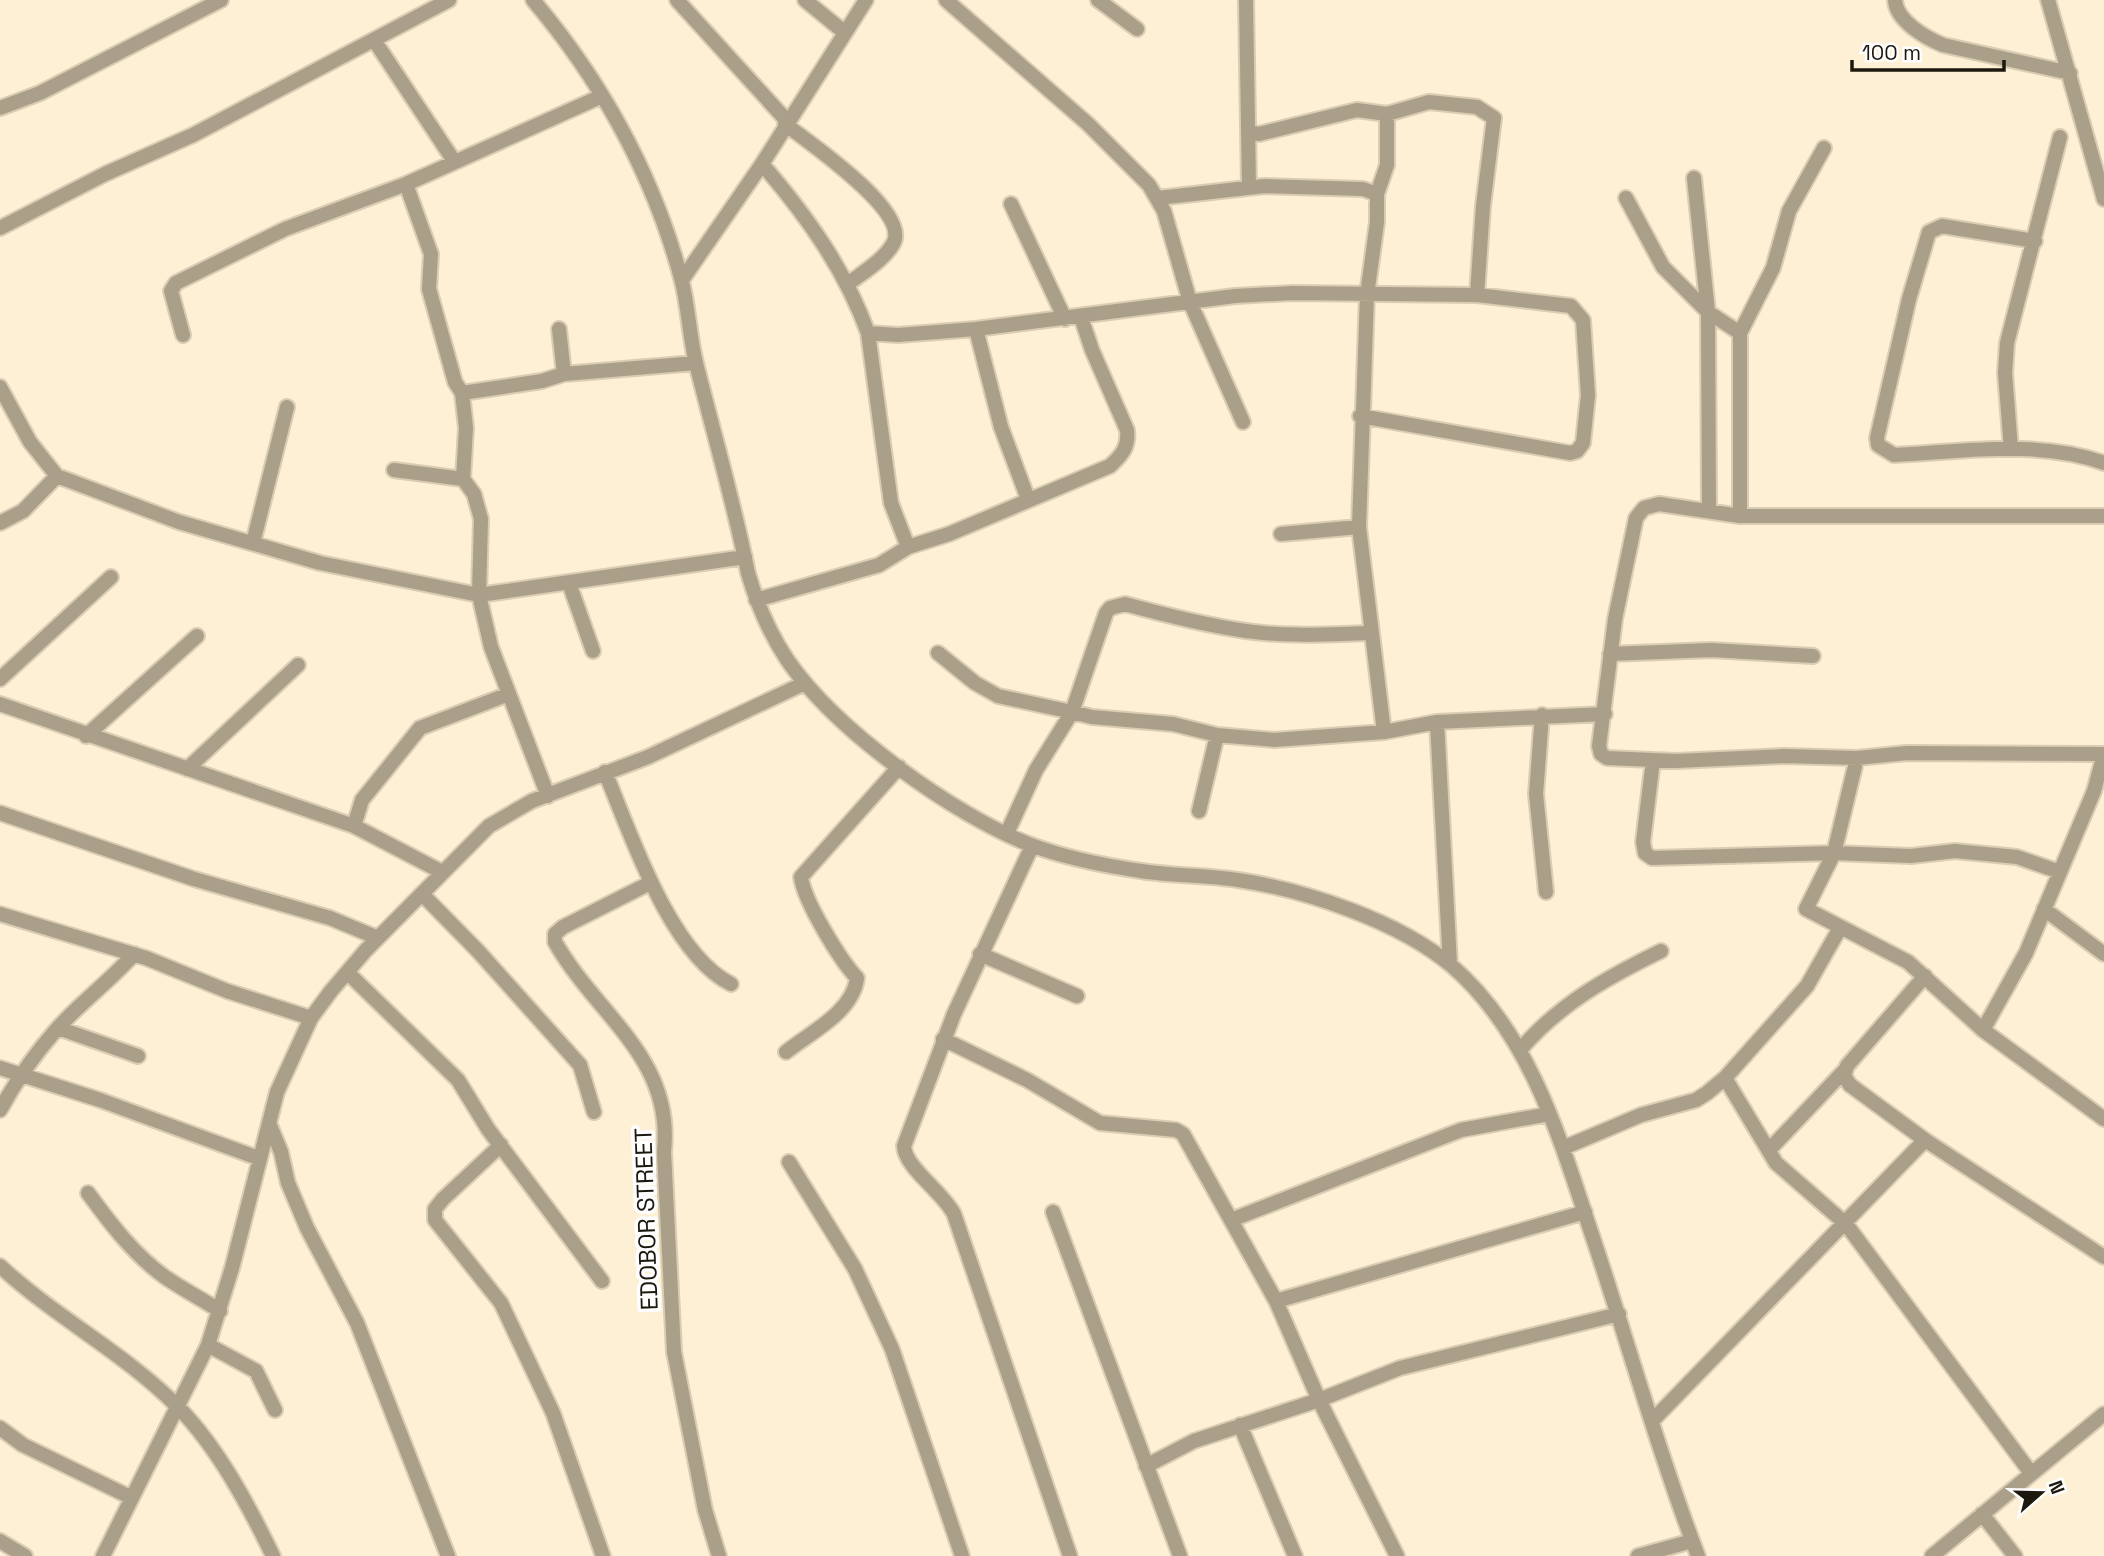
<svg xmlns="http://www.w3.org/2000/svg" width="2104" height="1556" font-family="'Space Grotesk',sans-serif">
<rect width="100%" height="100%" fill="#fef0d4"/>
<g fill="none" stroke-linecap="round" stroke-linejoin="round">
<defs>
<path id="minor" d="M533,0C602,82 653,174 681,278C689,307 689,338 697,367C714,435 734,503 748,573C757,604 770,634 788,661C836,730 953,815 1031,845C1063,857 1107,866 1141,871C1173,876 1206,875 1238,880C1305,890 1399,921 1452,966C1531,1035 1560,1139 1592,1235C1628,1342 1658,1451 1698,1556
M677,0L787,121
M805,0L844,32
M946,0L1088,124L1149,185L1164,211L1190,302L1243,422
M1098,0L1137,29
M1246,0L1249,187
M1895,0C1896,21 1926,38 1943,45L2070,73
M2048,0L2104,199
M374,40L454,161
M0,108L40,93L221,0
M785,124C808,142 912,212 893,244C884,260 862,273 848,284
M1248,132L1259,134L1357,110L1387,114L1429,102L1477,107L1494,118L1483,206L1477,295
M762,164C806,215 845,269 868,333L891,503L908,547
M1694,178L1708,312L1709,511
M406,184L431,254L429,289L455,382L462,393
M1377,194L1387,165V114
M1158,198L1265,186L1363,189L1377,194V222L1367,295L1359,527L1384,732
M1626,198L1663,267L1708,312L1740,333
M1011,204L1065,319
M0,228L105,174L193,135L449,0
M2035,241L1942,226L1929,232L1909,299L1877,438L1878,445L1894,455C1961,452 2039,439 2104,463
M682,280L762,164L866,0
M559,329L564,374
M976,329L1001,427L1028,499
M868,333L898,335L976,329L1235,296L1292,293L1477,295L1571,306L1583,320L1588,395L1583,443L1577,451L1570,453L1360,416
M183,335L171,291L176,283L285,229L406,184L602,96
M0,387L30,442L57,476
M2011,449L2005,373L2007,343L2060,137
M394,470L463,479
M1740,516V333L1773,268L1789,211L1824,148
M0,523L23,511L57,476L179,522L320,563L479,595L745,557
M1281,534L1359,527
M253,543L287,407
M569,583L593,651
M756,600L879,565L908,547L949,534L1110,466C1122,455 1129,447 1127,430L1092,350L1081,317
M938,653L975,683L998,696L1072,712L1106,613L1110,608L1125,604C1165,615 1205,625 1246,631C1288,637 1330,634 1371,633
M1610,654L1711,650L1813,656
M0,679L111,577
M0,704L354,826L442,872
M1542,715L1536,794L1546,892
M1437,722L1450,964
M86,736L197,636
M2103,754L1907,753L1857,758L1784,756L1676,761L1607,758L1601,754L1599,746L1615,619L1636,518L1644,508L1659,504L1740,516H2104
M2104,754L2094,791L2026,953L1983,1030L2104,1119
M1857,758L1834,853L1806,909L1908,962L1983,1030
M1653,760L1643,842L1645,853L1652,858L1834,853L1911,856L1955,851L2017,857L2060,872
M187,769L298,665
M605,772C630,832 670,954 731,984
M548,796L491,647L479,595L481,519L474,494L463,479L466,428L462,393L542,381L564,374L695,363
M1199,811L1217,735
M0,813L194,879L330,918L378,938
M354,826L362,800L420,728L509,694
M1007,833L1036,770L1072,712L1092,717L1173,724L1217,735L1274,740L1384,732L1437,722L1605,714
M1032,846L954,1014L904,1146C905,1168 942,1191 954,1214L1070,1556
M650,883L563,927L555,934V942C596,1015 674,1057 664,1152L674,1352L705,1510L719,1556
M422,894L478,951L580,1065L594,1112
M2044,909L2104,954
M0,914L146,958L227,991L311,1018
M980,954L1077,996
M348,973L458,1080L488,1129L602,1281
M1925,976L1847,1066L1844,1076L1850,1085L1925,1140
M58,1028L138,1056
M943,1039L1027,1080L1100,1123L1176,1130L1183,1134L1276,1301L1319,1400L1397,1556
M1520,1050C1559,1004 1608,977 1661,951
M786,1052C811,1032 853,1012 857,978C840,960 804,901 801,877L899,767
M0,1068L100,1100L258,1158
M1725,1078L1776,1163L1846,1224L2031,1473
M0,1110C16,1081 34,1055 56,1030C80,1003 110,981 134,954
M269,1123L281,1152L288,1183L307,1228L357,1323L448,1556
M501,1145L443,1199L435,1209V1220L501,1303L553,1413L603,1556
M1563,1148L1641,1115L1696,1100L1707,1093L1725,1078L1807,986L1840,928
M1770,1149L1844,1071
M789,1162L855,1269L892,1349L962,1556
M88,1193C110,1223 134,1255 165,1277C182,1289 202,1299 220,1311
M1053,1212L1180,1556
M1231,1220L1461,1130L1549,1114
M0,1266C56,1318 125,1353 179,1408C218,1448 249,1506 273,1556
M1276,1301L1585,1212
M208,1345L256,1371L275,1410
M1653,1420L1925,1140L2104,1257
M1240,1425L1295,1556
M0,1428L23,1445L130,1497
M1146,1466L1194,1441L1319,1400L1400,1368L1619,1314
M1982,1514L2015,1556
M0,1541L25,1556
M103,1556L208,1345L232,1268L277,1092L311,1018L331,991L366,950L489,826L532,801L648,757L805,683
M1638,1556L1692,1541
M1932,1556L2104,1414"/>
</defs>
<!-- minor casing -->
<use href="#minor" stroke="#dacdb4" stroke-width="18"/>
<!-- minor -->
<use href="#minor" stroke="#aa9f89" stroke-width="14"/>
</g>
<g text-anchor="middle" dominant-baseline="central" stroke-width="7" stroke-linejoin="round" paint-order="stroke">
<!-- street labels -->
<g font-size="24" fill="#1d180e" stroke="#fefefe">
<text transform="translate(646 1219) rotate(-92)">EDOBOR STREET</text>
</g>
</g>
<!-- north arrow -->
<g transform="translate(2041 1493) rotate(70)" stroke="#fefefe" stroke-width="5" paint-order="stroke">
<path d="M0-5L12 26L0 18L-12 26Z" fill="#1d180e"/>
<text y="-10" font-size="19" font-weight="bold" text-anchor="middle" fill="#1d180e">N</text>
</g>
<!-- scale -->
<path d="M1852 60v10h152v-10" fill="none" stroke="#1d180e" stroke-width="3.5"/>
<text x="1862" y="60" font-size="21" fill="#1d180e" stroke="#fefefe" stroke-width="5" paint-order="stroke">100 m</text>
</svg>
